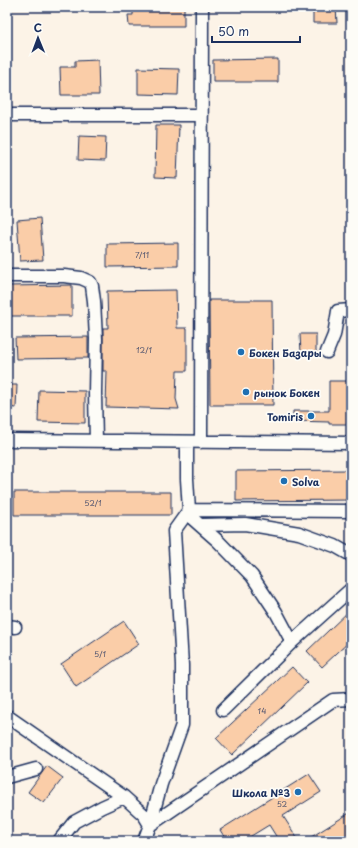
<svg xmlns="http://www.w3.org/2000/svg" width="358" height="848" font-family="'Playpen Sans',sans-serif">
<rect width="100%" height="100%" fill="#fcf3e7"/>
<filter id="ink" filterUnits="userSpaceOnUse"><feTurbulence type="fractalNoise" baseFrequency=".025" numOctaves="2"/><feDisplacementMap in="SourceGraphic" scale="8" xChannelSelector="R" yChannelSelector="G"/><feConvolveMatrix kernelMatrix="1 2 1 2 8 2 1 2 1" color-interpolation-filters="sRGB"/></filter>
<g filter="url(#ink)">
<!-- building -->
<path fill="#facda8" stroke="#1b2f5e" d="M133,7H184V26H129L128,15H133Z
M313,7H336L337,23H313Z
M278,59V82H213V60Z
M98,60L99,95H61L60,67H75V61Z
M138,68L179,69L178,95L138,94Z
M156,125H179L177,178L155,177Z
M79,136L106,137L105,161L78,160Z
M40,218L43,260L20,261L17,220Z
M178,243V266L107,267V244Z
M72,285V316H7V286Z
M176,290L177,328H187V371H177L176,399L179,409L106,407L107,371H103V328H108L107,291Z
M209,300H272L273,405H210Z
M300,334H316V353H301Z
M88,337V358L16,359L15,338Z
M329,381H351V424H329V422L293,421V411H329Z
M7,385H17L16,408L7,407Z
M39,390L85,391V423L38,422Z
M351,470V500L236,501V471Z
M14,492H171V515H14Z
M351,609V640L322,667L307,651Z
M124,621L139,644L76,687L61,664Z
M292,667L307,683L232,755L216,738Z
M47,766L63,778L44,803L28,792Z
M309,774L321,792L283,816L299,841H279L269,825L243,841H227L220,830Z
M351,812V841H305Z"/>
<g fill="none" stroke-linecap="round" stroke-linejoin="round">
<defs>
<path id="minor" d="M7,115H202
M7,276H64L81,278L90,282L92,286L94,301L96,339L95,393L96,441
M327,352L334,335L338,311L351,310
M7,440L351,443
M187,442V479L189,510L193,519L218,541L252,576L276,612L292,642
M201,442L202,7
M200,525L245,524L299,533L335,546L351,555
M7,626L15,627
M223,710L292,642L351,589
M7,716L124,797L144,815L150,825L333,700L351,699
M7,777L36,769
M59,841L74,822L102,807L124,797
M144,841L150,825L161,784L182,725V665L174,531L189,510L351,511"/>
</defs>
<!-- minor casing -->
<use href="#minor" stroke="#1b2f5e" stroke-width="15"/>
<!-- minor -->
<use href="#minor" stroke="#fdfcf7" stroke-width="12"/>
</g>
</g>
<!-- markers -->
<g fill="#1f6fb2" stroke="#fdfcf7" stroke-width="1.5">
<circle cx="241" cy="352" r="4"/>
<circle cx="246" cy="392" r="4"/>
<circle cx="311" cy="416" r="4"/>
<circle cx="284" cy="481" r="4"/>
<circle cx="298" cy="792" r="4"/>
</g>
<g text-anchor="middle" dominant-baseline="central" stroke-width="3.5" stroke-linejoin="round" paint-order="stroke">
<!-- number labels -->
<g font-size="8" fill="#535670">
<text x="142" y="255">7/11</text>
<text x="144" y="350">12/1</text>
<text x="93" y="503">52/1</text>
<text x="100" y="654">5/1</text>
<text x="262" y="711">14</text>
<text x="282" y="804">52</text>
</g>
<!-- poi labels -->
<g font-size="10" font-weight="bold" fill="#1b2f5e" stroke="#fdfcf7" text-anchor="start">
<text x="249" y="352">Бокен Базары</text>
<text x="254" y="392">рынок Бокен</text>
<text x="303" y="416" text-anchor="end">Tomiris</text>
<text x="292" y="481">Solva</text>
<text x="290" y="792" text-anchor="end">Школа №3</text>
</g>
</g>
<!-- margin -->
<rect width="358" height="848" fill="none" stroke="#fdfcf7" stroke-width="24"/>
<rect x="12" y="12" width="334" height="824" fill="none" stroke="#1b2f5e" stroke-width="1.5" filter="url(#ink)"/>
<!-- north arrow -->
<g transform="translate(38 38) rotate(359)" stroke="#fdfcf7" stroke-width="3" paint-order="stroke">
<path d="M0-3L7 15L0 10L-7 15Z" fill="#1b2f5e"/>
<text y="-6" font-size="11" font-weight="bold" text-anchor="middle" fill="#1b2f5e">С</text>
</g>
<!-- scale -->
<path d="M212 36v6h88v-6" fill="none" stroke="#1b2f5e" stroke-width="2"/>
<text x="218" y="36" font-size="12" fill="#1b2f5e" stroke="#fdfcf7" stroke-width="3" paint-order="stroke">50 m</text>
</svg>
